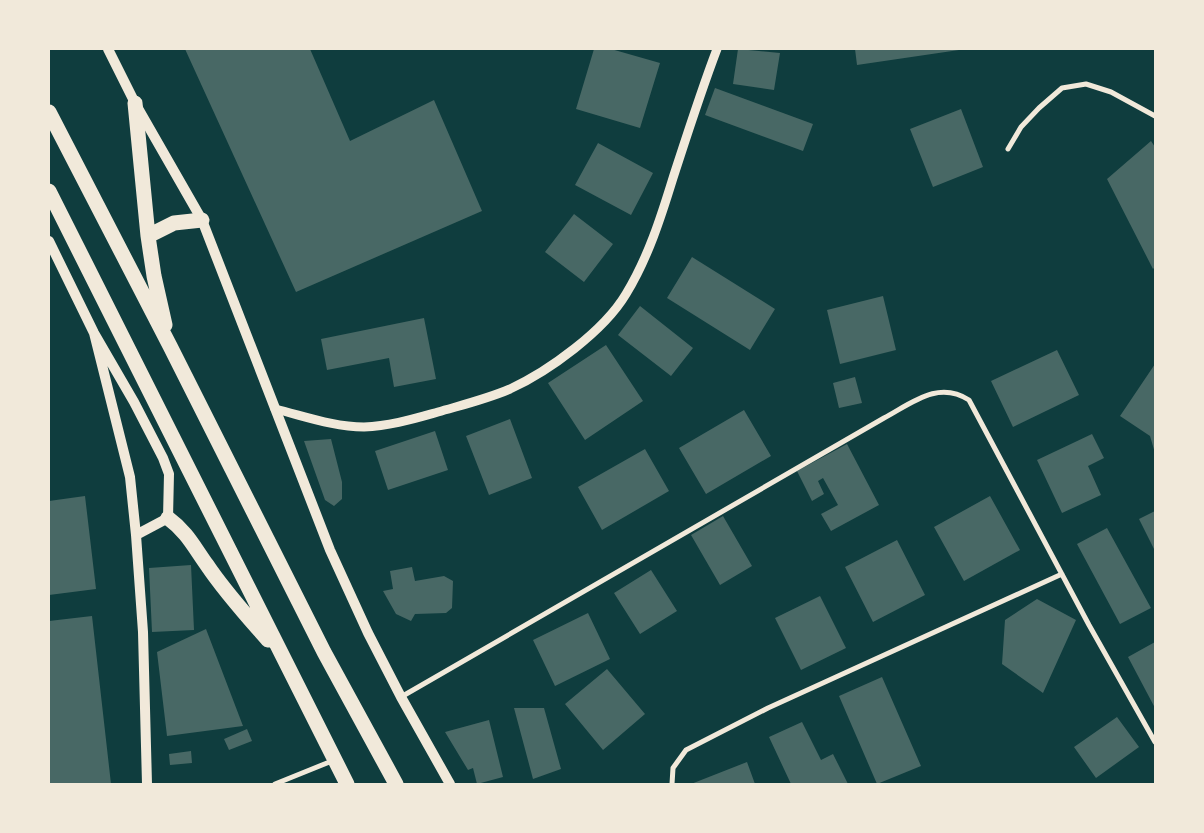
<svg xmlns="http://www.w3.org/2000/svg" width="1204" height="833" font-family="'Nunito Sans',sans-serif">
<rect width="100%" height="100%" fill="#0f3d3e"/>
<!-- building -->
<path fill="#486865" d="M185,49H310L350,141L434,100L482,211L296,292Z
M594,49H611L660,63L640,128L576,109Z
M738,49L780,53L774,90L733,84Z
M855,49H959V50L857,65Z
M715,88L813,124L803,151L705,115Z
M961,109L983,167L933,187L910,129Z
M1151,141L1155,147V267L1153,269L1107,179Z
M598,143L653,173L631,215L575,185Z
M574,214L613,244L584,282L545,252Z
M692,257L775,309L750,350L667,298Z
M883,296L896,350L840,364L827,310Z
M640,306L693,348L671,376L618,335Z
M424,318L436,379L394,387L389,358L327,370L321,339Z
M606,345L643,401L585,440L548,383Z
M1057,350L1079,395L1013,427L991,381Z
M1155,364V453L1150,436L1120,416Z
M855,377L862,403L839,408L833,383Z
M744,410L771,456L706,494L679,448Z
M510,419L532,478L489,495L466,436Z
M435,431L448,470L388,490L375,451Z
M1092,434L1104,458L1088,466L1101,495L1062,513L1037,460Z
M331,439L342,482V499L334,506L325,500L304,441Z
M847,444L879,505L831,531L821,514L838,505L823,478L818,481L824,494L812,501L797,471Z
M645,449L669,491L602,530L578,487Z
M85,496L96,589L49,595V501Z
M990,496L1020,550L964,581L934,527Z
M1155,511V551L1139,519Z
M723,516L752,566L720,585L691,535Z
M1107,528L1151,608L1120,624L1077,544Z
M897,540L925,595L873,622L845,567Z
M191,565L194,630L152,632L149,568Z
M412,567L415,581L444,576L453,581L452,608L446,613L415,614L411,621L396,614L383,591L393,589L390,571Z
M651,570L677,611L640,634L614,593Z
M820,596L846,648L801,670L775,618Z
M1037,599L1076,620L1043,693L1002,664L1005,620Z
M588,613L610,659L555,686L533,640Z
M92,616L111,784H49V621Z
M206,629L243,726L167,736L157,652Z
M1155,642V708L1128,657Z
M607,669L645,714L603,750L565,704Z
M882,677L921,766L877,784L839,696Z
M514,708H544L561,769L533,779Z
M1117,717L1139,747L1096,778L1074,747Z
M489,720L503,777L477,784L473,768L468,770L445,732Z
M802,722L821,760L833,754L848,784H791L769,737Z
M247,729L252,741L229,750L224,739Z
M191,751L192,763L170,765L169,754Z
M747,762L755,784H691Z"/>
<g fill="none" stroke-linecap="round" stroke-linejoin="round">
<!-- minor -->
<path stroke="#f1e9da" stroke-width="5" d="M1008,149L1021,127L1039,108L1062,88L1086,84L1111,92L1155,116
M401,697L884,418C912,403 938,380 969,400L1089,625L1155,742
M275,784L332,761
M672,784L673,768L686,750L768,708L1062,574"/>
<!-- tertiary -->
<path stroke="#f1e9da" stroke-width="9" d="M275,409C304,416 334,427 364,427C390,426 413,419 438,412C462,405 487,399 510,389C549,371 604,331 626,294C648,258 661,217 673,178C687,135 701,91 717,49"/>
<!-- secondary -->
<path stroke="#f1e9da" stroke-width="10" d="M108,49L135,103L202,220L330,550L368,633L401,697L450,784
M49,241L94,333L134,402L163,458L169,474L168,518L136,535
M94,333L130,477L136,535L143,632L147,784"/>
<!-- motorway -->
<path stroke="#f1e9da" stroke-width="15" d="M135,103L148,236L154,276L165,325
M49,112L170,346L324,652L396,784
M49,191L347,784
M148,236L174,223L202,220
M168,518C187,532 194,547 207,565C225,592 247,616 268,640"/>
</g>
<!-- border -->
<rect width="1204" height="833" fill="none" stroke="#f1e9da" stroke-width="100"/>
</svg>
